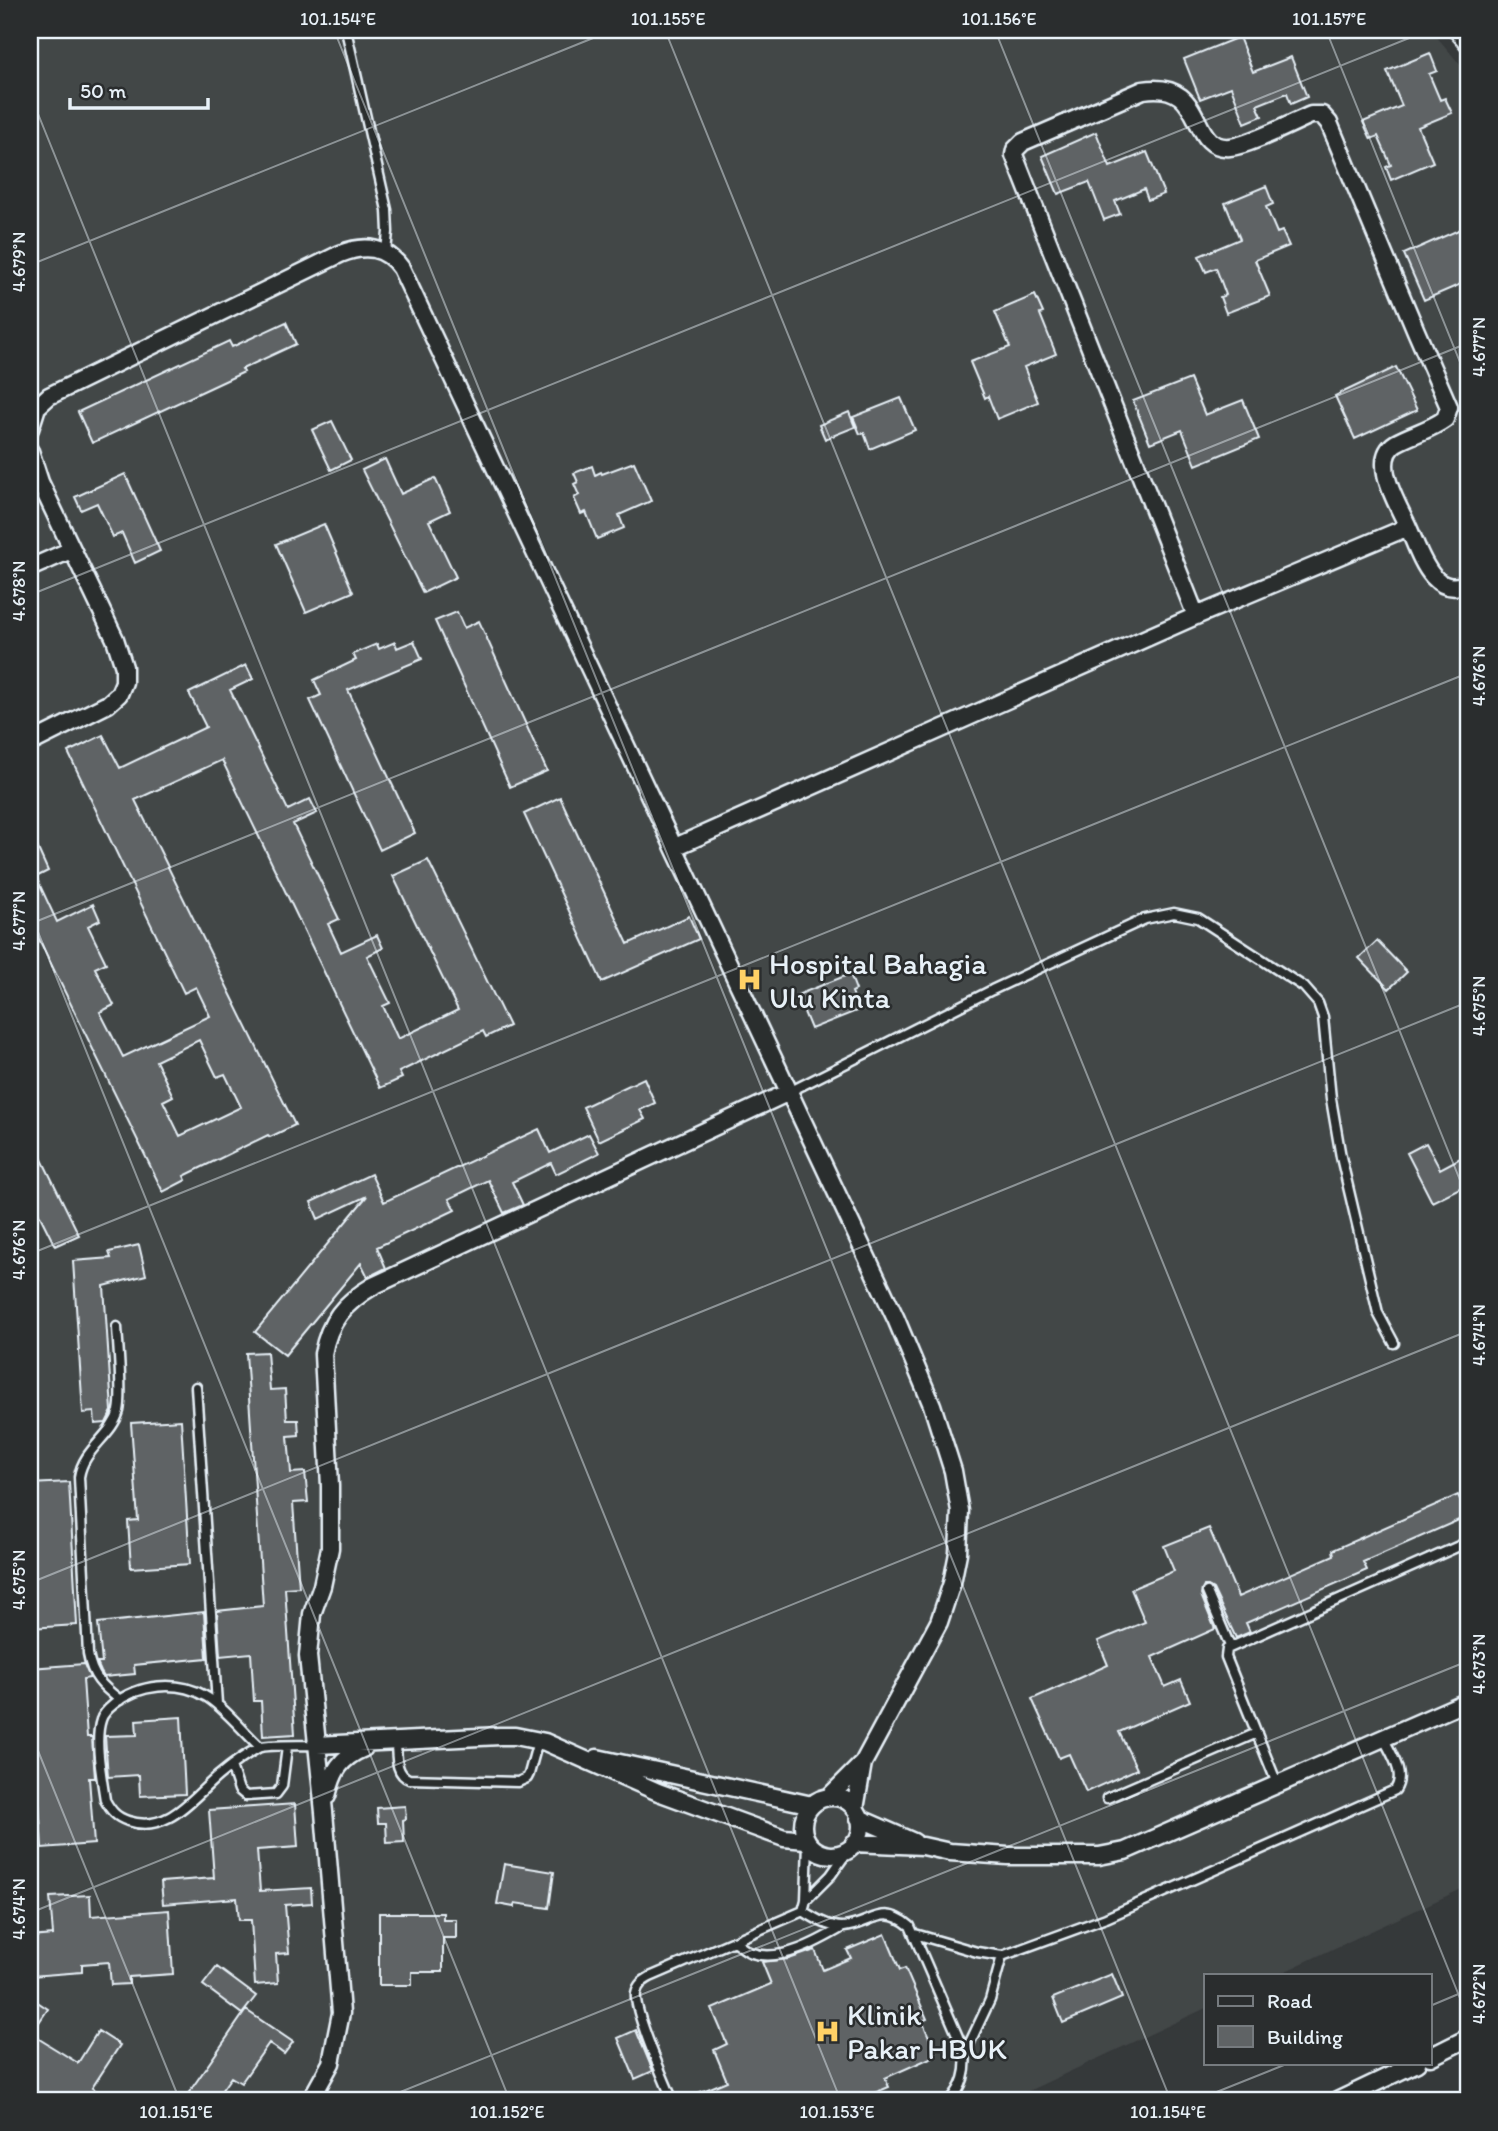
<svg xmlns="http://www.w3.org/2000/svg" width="1498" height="2131" font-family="Itim,sans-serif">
<rect width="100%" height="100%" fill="#35393a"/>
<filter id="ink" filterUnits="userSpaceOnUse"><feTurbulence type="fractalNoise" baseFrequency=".0143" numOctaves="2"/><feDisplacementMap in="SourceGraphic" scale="14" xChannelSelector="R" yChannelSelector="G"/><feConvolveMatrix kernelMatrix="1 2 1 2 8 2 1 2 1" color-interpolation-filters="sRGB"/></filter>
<g filter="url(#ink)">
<!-- built -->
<path fill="#424647" d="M30,30H1431L1468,74V1886L1277,1975H1206V2008L1007,2101H30Z"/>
<!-- building -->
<path fill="#5f6365" stroke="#e8f1f8" stroke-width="2" fill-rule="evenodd" d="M1239,37L1253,72L1291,57L1307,97L1291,104L1287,93L1257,105L1262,116L1245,123L1231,87L1200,99L1184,59Z
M1430,53L1437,71L1429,74L1440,100L1445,98L1452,113L1418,127L1433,162L1391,180L1386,167L1391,165L1378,136L1371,139L1363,122L1402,106L1387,71Z
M1096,132L1110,167L1147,152L1164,194L1148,200L1144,189L1115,201L1120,214L1104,220L1089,182L1058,194L1042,156Z
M1266,186L1273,204L1266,207L1277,233L1282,231L1289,246L1255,260L1270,296L1226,313L1220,297L1226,295L1216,268L1206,272L1199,256L1240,239L1225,203Z
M1463,228L1468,241V281L1424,300L1404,254Z
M1035,295L1043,313L1040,314L1056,354L1024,367L1038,402L997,419L988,396L985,398L970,362L1010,347L995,312Z
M286,322L296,344L242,369L244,372L92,443L78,412L229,341L232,347Z
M1396,367L1417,410L1355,439L1335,396Z
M1190,379L1205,415L1243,400L1259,439L1196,465L1182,430L1150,443L1133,401Z
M901,398L915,430L870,449L864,433L860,434L853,417Z
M849,412L855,427L825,439L819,425Z
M332,421L351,460L331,470L312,430Z
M385,459L401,494L435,478L450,511L429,521L456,577L423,593L362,470Z
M634,462L651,501L619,515L624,528L597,539L586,512L581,514L574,498L579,495L574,484L578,482L574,473L592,466L595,475L601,472L602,474Z
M125,474L160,551L135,563L122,533L113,537L97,503L81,510L75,497Z
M324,524L353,592L306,612L276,544Z
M457,612L464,628L479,621L547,771L510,787L435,621Z
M414,641L422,659L348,690L415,833L380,850L310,700L321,695L314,680L356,660L353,654L377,644L379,649L395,642L397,648Z
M246,665L253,679L230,690L288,810L310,799L317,813L293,824L339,919L328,924L341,952L377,935L383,948L367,956L390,1003L383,1006L398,1039L458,1010L393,876L428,860L509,1026L486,1037L483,1031L399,1072L402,1078L380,1088L222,760L135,800L295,1125L270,1137L268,1135L184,1176L186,1180L163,1192L30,921V831L48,871L36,877L57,922L93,904L100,920L88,926L106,963L95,968L114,1005L100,1012L123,1057L210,1016L196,987L184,993L68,752L103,735L120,768L206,727L189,693ZM199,1040L217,1077L225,1074L241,1107L180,1136L163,1101L173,1096L156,1061Z
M560,797L628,944L689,916L699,939L602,982L524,814Z
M1377,941L1407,972L1389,989L1359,958Z
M850,974L856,990L852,992L859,1010L811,1029L797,995Z
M644,1078L655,1103L640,1110L645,1119L599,1141L583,1107Z
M539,1129L550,1153L589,1134L599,1153L556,1174L551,1163L512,1182L523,1205L504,1213L488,1180L449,1199L455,1210L377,1247L386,1268L368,1277L361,1263L285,1355L255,1332L367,1196L318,1219L311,1202L371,1174L384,1202Z
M30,1135L79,1235L55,1246L37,1210L30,1214Z
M1426,1143L1440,1169L1468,1154V1184L1432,1202L1407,1153Z
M139,1245L146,1275L104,1286L112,1411L106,1423L95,1424L94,1412L83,1413L73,1261L111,1258L109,1252Z
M267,1352L270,1390L285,1389L287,1420H298L299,1435L288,1436L291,1473L305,1472L308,1502L293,1503L299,1587L285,1588L295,1734L263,1736L261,1701H254L251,1653L220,1656L217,1611L263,1606L246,1353Z
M181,1420L190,1564L131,1568L128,1521L138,1520L131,1423Z
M69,1482L77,1625L30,1628V1484Z
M1458,1495L1468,1516L1363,1562L1367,1570L1246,1623L1250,1632L1236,1638L1213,1589L1208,1586H1204L1201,1595L1215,1629L1152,1657L1165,1687L1181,1680L1190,1701L1119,1732L1137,1769L1086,1792L1069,1754L1059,1758L1032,1699L1108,1665L1098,1641L1145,1622L1131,1589L1174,1571L1164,1546L1209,1528L1238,1597L1334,1555L1333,1550Z
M204,1612L207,1658L134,1665L135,1674L104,1677L101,1672L97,1663H102L98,1623Z
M84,1664L90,1678L83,1679L87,1737H92L95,1778H89L94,1844L42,1848L38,1787H30V1753H35L30,1668Z
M181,1717L185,1794L140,1796L139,1775L108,1777L105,1736L137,1735L136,1720Z
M295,1804L298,1847L257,1850L260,1891L311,1888L312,1903L285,1905L289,1953L276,1954L278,1983L255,1985L251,1920H239L237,1898L163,1904L161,1882L214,1878L209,1810Z
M405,1806L406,1819L403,1820L404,1842L387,1843L386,1823H378L377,1808Z
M504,1864L554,1872L549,1908L515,1903L514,1907L497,1904Z
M90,1895L91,1916L169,1910L173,1974L129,1977V1984L111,1985L109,1962L82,1964V1972L31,1976L30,1937L53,1935L50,1897Z
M379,1913H443V1919H456V1938H443V1972H412V1985H379Z
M885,1934L900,1970L905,1968L927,2019L922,2021L937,2055L885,2078L889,2087L855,2101H749L747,2095L733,2101H679L727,2081L714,2050L727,2044L712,2009L771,1984L762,1962L789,1959L815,1950L823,1970L851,1958L847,1950Z
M217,1967L256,1996L242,2014L203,1985Z
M1112,1974L1122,1998L1063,2023L1053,1998Z
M30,1997L48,2009L31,2034L78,2063L98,2031L120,2045L92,2088L114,2101H30Z
M246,2010L293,2042L284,2054L269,2043L241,2083L231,2077L214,2101H183Z
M636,2030L653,2071L635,2079L618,2038Z"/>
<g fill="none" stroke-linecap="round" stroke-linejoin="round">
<defs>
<path id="lane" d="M346,30L387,210L388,232L386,252
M789,1092L992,990L1145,919L1174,913L1198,918L1304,987L1318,1003L1323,1017L1331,1099L1341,1157L1378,1313L1394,1343
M117,1327C118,1346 123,1394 119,1411C112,1436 83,1449 79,1477L88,1654C92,1677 102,1686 120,1700
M196,1387L217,1704
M1207,1592L1230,1646
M396,1743C397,1756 395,1774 409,1779L518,1782L527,1778L529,1774L538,1741
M260,1747C244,1732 222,1705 205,1696C177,1680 139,1684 114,1704C109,1708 103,1713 101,1720C94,1740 102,1779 105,1800C111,1811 116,1817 128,1821C168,1834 192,1798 218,1776C230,1766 245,1755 258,1748C266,1744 305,1746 317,1745
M231,1766L239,1790L246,1796L276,1794L282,1786L287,1747
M1278,1786L1226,1657L1227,1649L1468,1542
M1107,1798L1257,1733
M806,1900L831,1875L850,1848
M803,1911C814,1918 830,1928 844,1927C872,1924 882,1903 910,1926L965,2053C967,2072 963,2086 950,2101
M915,1934L977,1952L1002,1956L1106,1918L1395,1790C1406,1774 1391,1754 1384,1739
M733,1941C739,1944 745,1951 752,1953C781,1963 819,1941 843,1927
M965,2053L990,2000L1002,1956
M673,2101C665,2082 633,2010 636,1993C638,1984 643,1981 650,1977L803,1911L806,1900L808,1843"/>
<path id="street" d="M1457,30L1468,43
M30,429L37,407L49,396L340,254C365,244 385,246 401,268L896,1319L932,1405L953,1471L960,1511L958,1553L952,1583L939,1622L863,1763L829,1797
M30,451L40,482L115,639L124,667V682L119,694L108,704L30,743
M1408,527C1420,553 1432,600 1468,583
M30,568L71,550
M675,847L1196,616L1408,527C1399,506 1369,460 1396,443C1412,434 1430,430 1445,419L1449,407L1416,331L1329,123L1322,115H1311C1292,123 1248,146 1230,147C1187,151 1208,79 1143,90L1023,142L1015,150L1014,155L1196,616
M317,1745L500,1736H515L545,1742L658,1792L784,1838L806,1840
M597,1758L812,1805
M327,1796C333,1771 340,1758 364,1748
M803 1826a29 29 0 1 1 58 0a29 29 0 1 1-58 0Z
M855,1809L863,1763
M859,1818L914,1842
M854,1843L923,1846L950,1852L1008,1856H1099L1125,1851L1468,1701
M1430,2057L1468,2038
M310,2101L331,2063L341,2013L324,1812L308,1656L312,1614L322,1586L330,1548V1486L323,1354C329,1321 344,1303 373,1286L789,1092
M1337,2101L1417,2063"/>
</defs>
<!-- lane casing -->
<use href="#lane" stroke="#e8f1f8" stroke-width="13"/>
<!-- street casing -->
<use href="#street" stroke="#e8f1f8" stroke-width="21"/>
<!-- lane -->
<use href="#lane" stroke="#2a2d2e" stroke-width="8"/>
<!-- street -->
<use href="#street" stroke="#2a2d2e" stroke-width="16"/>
</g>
</g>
<!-- ticks -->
<path fill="none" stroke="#e8f1f8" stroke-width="2" stroke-opacity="0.45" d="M334,30L1171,2101M665,30L1468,2018M995,30L1468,1200M1326,30L1468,382M30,94L841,2101M30,265L613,30M30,595L1429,30M30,912L510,2101M30,924L1468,343M30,1254L1468,673M30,1583L1468,1002M30,1731L180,2101M30,1913L1468,1331M1430,2006L1468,1990M378,2101L1468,1661M1194,2101L1289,2063"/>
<!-- icons -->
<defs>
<symbol id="hospital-bare" viewBox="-9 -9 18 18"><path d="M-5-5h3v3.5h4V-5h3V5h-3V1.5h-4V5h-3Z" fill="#ffd166" stroke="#2a2d2e" stroke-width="2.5" paint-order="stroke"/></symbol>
</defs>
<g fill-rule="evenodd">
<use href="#hospital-bare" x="732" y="962" width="35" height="35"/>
<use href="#hospital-bare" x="810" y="2014" width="35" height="35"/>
</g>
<g text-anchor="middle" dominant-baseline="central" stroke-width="5" stroke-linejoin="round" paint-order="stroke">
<!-- poi labels -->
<g font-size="30" fill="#e8f1f8" stroke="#2a2d2e" text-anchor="start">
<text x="769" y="963">Hospital Bahagia<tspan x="769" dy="34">Ulu Kinta</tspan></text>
<text x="847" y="2014">Klinik<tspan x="847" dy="34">Pakar HBUK</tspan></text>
</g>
</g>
<!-- margin -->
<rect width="1498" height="2131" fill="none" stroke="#2a2d2e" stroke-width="77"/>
<!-- legend -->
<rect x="1204" y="1974" width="228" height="91" fill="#2a2d2e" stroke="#767b7f" stroke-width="2"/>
<rect x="1218" y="1996" width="35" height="10" fill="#2a2d2e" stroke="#767b7f" stroke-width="2"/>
<text x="1267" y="2008" font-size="21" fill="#e8f1f8">Road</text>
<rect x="1218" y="2026" width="35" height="21" fill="#5f6365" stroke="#767b7f" stroke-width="2"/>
<text x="1267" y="2044" font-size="21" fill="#e8f1f8">Building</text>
<!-- scale -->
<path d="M70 98v10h138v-10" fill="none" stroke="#e8f1f8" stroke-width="3.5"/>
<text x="80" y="98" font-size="21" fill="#e8f1f8" stroke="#2a2d2e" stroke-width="5" paint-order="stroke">50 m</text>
<rect x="38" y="38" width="1422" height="2054" fill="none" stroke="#e8f1f8" stroke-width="2.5"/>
<g font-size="18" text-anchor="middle" fill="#e8f1f8">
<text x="338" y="25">101.154°E</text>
<text x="668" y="25">101.155°E</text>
<text x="999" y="25">101.156°E</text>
<text x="1329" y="25">101.157°E</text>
<text transform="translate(19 262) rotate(-90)" y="6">4.679°N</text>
<text transform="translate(1479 347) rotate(-90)" y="6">4.677°N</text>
<text transform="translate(19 591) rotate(-90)" y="6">4.678°N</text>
<text transform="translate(1479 676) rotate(-90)" y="6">4.676°N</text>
<text transform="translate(19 921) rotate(-90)" y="6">4.677°N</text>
<text transform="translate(1479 1006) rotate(-90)" y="6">4.675°N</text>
<text transform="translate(19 1250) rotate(-90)" y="6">4.676°N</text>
<text transform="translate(1479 1335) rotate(-90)" y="6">4.674°N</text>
<text transform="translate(19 1580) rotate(-90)" y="6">4.675°N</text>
<text transform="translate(1479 1664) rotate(-90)" y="6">4.673°N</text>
<text transform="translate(19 1909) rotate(-90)" y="6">4.674°N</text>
<text transform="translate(1479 1994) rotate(-90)" y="6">4.672°N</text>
<text x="176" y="2118">101.151°E</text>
<text x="507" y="2118">101.152°E</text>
<text x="837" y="2118">101.153°E</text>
<text x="1168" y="2118">101.154°E</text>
</g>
</svg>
